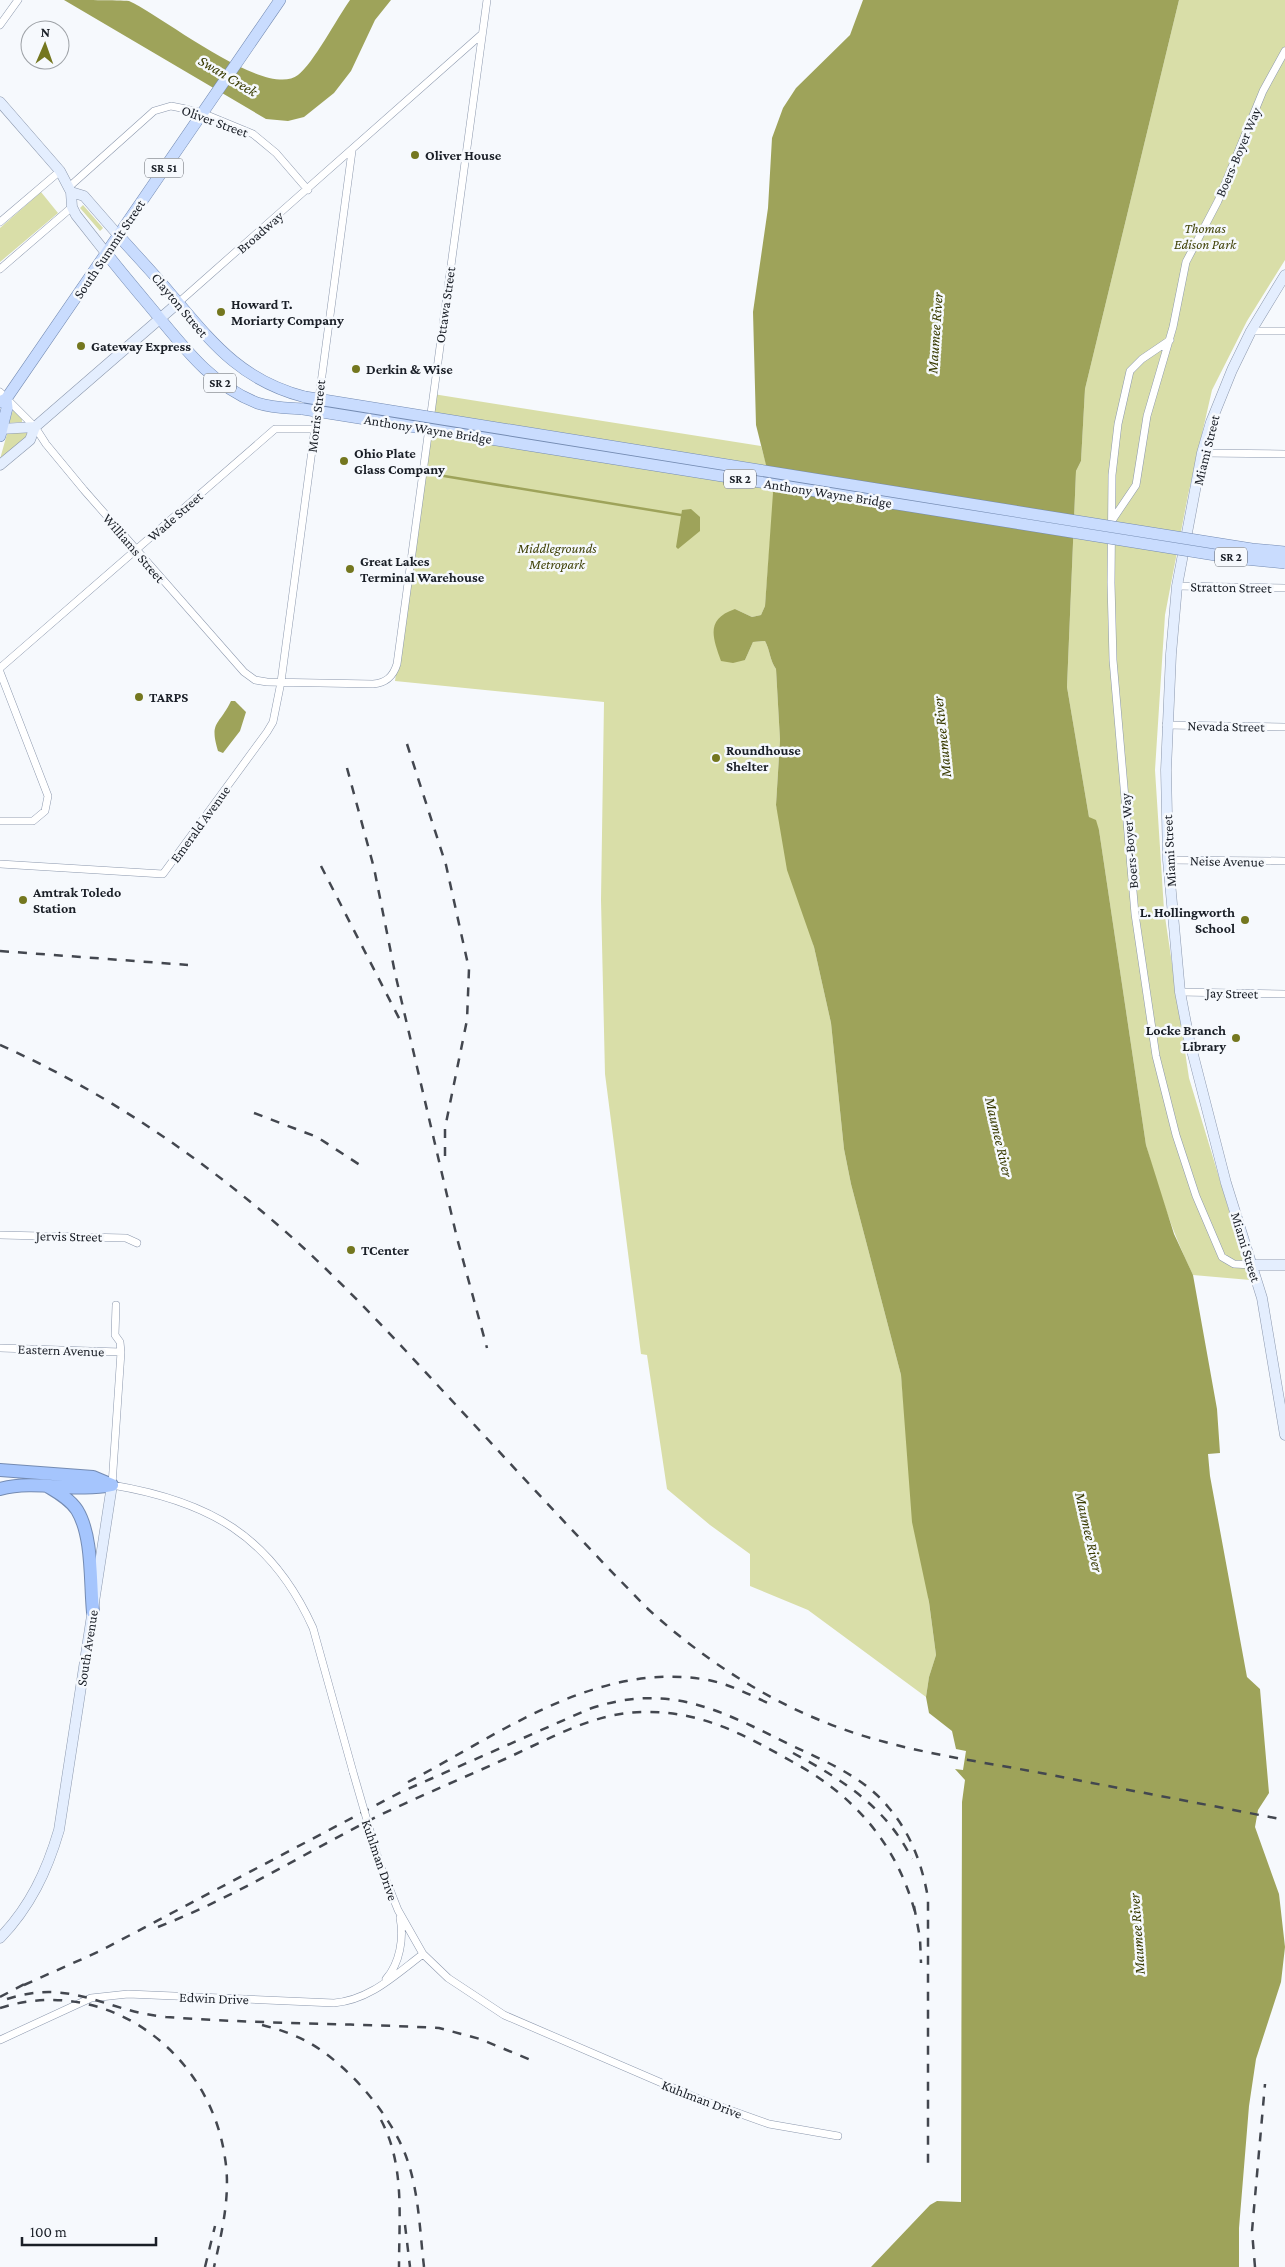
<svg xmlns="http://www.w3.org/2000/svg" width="1285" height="2267" font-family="'Crimson Pro',serif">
<rect width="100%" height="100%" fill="#f6f9fd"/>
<!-- green -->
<path fill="#d9dea8" d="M1179,0H1285V260L1247,321L1212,390L1188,495L1165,615L1155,770L1164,910L1189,1078L1250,1280L1193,1275C1172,1232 1159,1191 1146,1145L1099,830L1089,817L1067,687L1076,471L1081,461L1085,389Z
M41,192L58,213L0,262V228Z
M83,205L103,228L100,231L80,208Z
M433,394L761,446L774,492L765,606L761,615L752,617L735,609L745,660L753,642L765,641C770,650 770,661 776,669L780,740L776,805L814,947L831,1023L844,1149L851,1184L901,1375L907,1437L936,1655L929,1677L926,1697L808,1610L750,1586V1554L710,1525L667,1489L647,1355L641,1354L605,1074L601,900L604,702L395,681Z
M13,410L22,419V422L9,423Z
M30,430L31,433L0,459L7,434Z"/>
<!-- water -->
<path fill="#9ea35a" d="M64,0C78,0 119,0 129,1C161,15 266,100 298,75C313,64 337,18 350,0H391L375,20L351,71L334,93L304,117L288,121L266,119Z
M863,0H1179L1085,389L1081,461L1076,471L1067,687L1089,817L1096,820L1099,830L1146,1145L1174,1234L1193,1275L1217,1409L1220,1453L1208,1454L1210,1476L1247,1677L1260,1689L1269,1793L1258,1810L1255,1827L1279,1894L1285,1947L1281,1982L1256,2059L1249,2106L1239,2228V2267H871L930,2205L937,2201L961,2202L962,1802L965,1780L955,1769L963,1770L966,1751L956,1749L952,1731L929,1713L926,1697L929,1677L936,1655L929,1602L912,1522L901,1375L851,1184L844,1149L831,1023L814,947L787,870L776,805L780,740L776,669C770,661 770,650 765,641L753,642L745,660L733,663L721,661C712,636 706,619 735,609L752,617L761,615L765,606L773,493L756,425L753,312L768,208L772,138L783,108L796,88L850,35Z
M691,509L700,517V531L678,549L676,547L682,510Z
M231,701H235L246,712L240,731L223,753L218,751C209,721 219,726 231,701Z"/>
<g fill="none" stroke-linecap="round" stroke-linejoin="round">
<!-- stream -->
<path stroke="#9ea35a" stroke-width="2.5" d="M444,476L681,515"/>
<defs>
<path id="street" d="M0,25L18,0
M69,187L154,111L171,106L181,108L202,113L253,134L276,153L308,190
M0,222L60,171
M0,269L72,207
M178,303L482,34
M1251,331H1285
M1170,340L1142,359L1130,371L1118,424L1112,475L1111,583L1113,660L1135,914L1156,1056L1176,1135L1196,1196L1222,1257L1234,1264L1253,1265
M0,392L35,427L46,444L84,490L244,672L255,680L267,682L373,684C386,683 393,677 397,664L487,0
M1202,453L1285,454
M1113,519L1136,485L1147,416L1173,327L1186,262L1218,201L1263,91L1285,51
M1177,586L1285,588
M0,668L275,429H314
M0,672L48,796L45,811L33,821H0
M1166,725L1285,727
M1168,860L1285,861
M0,864L163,874L267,732L273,722L281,682L352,151
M1180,992L1285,994
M0,1235L126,1238L137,1243
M116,1305L115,1335L120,1342L121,1352L112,1485C208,1501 271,1535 313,1628L353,1772
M0,1348L121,1352
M380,1865L398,1910L423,1954L448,1978L504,2015L699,2099L769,2124L838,2136
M386,1979C400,1963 404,1938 400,1918
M0,2040L91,1998L128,1994L334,2003C370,2000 395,1975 423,1954"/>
<path id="secondary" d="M0,102L60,171L71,192L72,207L76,215L106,253
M71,192L84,196L118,235
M1285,275L1251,331L1232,370L1211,422L1202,453L1177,586L1171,654L1166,770L1168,860L1180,992L1189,1039L1226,1183L1262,1298L1285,1435
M0,429L35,427
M0,465L30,440L35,427L178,303
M1253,1265H1285
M0,1938C30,1907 47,1871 59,1830L112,1485"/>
<path id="primary" d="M118,235C135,254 153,273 169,292C211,341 239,380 305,397
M106,253C121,272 137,291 152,309C183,346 211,385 257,403C272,408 288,408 303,409
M0,402L6,399L280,0
M0,436L7,408L6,399"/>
<path id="highway" d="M0,1470L93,1477L112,1485
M47,1486C57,1492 70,1499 77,1510C93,1536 90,1582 93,1612
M0,1489C37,1479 74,1493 112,1485"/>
</defs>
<!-- street casing -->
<use href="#street" stroke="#8c98ad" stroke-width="8"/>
<!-- secondary casing -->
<use href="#secondary" stroke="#8c98ad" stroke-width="11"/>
<!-- primary casing -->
<use href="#primary" stroke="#748bb2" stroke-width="12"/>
<!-- highway casing -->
<use href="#highway" stroke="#748bb2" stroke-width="14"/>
<!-- street -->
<use href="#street" stroke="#fff" stroke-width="7"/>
<!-- secondary -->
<use href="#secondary" stroke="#e4eefe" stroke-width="10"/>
<!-- primary -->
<use href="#primary" stroke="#c9dcfe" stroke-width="11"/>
<!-- highway -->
<use href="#highway" stroke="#a5c5fd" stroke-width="12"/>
<!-- rail -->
<path stroke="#43474f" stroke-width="2.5" stroke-dasharray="9 9" stroke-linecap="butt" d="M407,744L446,865L469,969L467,1020L445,1128V1160
M347,768L374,868L395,973L457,1238L487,1348
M321,866L403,1026
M0,951L188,965
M0,1045C108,1093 208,1162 296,1241C348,1288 395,1339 442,1390C510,1463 578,1538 648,1609C716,1671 796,1719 885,1742C936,1756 989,1763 1041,1773C1122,1789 1204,1804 1285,1820
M254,1113L317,1137L363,1167
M793,1753C843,1780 886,1807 912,1859
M408,1782C500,1734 598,1660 708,1680C729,1684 748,1694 768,1703
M914,1906L920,1938L921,1963
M158,1927C235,1897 305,1853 378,1816C420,1796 463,1778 505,1759C549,1739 595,1712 644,1712C701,1711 743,1734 791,1761C854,1795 896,1843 915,1912
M24,1985L100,1951L401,1792L589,1709C671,1681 723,1712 795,1747C829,1763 865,1778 889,1808C911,1834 922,1864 928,1898V2171
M0,1997L30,1981
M7,1999C73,1978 104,2011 166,2017C256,2024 348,2023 439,2028L480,2039L531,2060
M0,2008C106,1974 210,2052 225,2158C231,2194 222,2232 214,2267
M262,2025C278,2029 293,2034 308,2042C349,2065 394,2118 408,2162C419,2195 420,2233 424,2267
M381,2120C405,2165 399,2217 399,2267
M405,2225L410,2267
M205,2267L215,2226
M1255,2267L1252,2231L1265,2084"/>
<defs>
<path id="street-bridge" d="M353,1772L380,1865"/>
<path id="primary-bridge" d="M305,397L1076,521L1252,549L1285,552
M303,409L1234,558L1285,563"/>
</defs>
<!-- street-bridge casing -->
<use href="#street-bridge" stroke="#8c98ad" stroke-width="8" stroke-linecap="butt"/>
<!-- primary-bridge casing -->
<use href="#primary-bridge" stroke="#748bb2" stroke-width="12" stroke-linecap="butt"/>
<!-- street-bridge -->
<use href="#street-bridge" stroke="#fff" stroke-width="7"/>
<!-- primary-bridge -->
<use href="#primary-bridge" stroke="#c9dcfe" stroke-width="11"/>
</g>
<!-- markers -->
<g fill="#74771f" stroke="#f6f9fd" stroke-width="2">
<circle cx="415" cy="155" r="5"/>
<circle cx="221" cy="312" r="5"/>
<circle cx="81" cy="346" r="5"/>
<circle cx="356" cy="369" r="5"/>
<circle cx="344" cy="461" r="5"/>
<circle cx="350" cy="569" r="5"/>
<circle cx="139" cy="697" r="5"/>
<circle cx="716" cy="758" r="5"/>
<circle cx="23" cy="900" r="5"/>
<circle cx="1245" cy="920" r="5"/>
<circle cx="1236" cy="1038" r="5"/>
<circle cx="351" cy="1250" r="5"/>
</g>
<g text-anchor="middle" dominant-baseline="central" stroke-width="5" stroke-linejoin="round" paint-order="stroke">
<!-- shield labels -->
<g fill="#f6f9fd" stroke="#5c6067" stroke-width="1">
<rect x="145" y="158.5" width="38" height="19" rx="4"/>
<rect x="204" y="373.5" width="32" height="19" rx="4"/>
<rect x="724" y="469.5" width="32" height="19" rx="4"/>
<rect x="1215" y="547.5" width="32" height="19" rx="4"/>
</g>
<g font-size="12" font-weight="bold" fill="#1a1f27">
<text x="164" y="168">SR 51</text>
<text x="220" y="383">SR 2</text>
<text x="740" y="479">SR 2</text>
<text x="1231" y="557">SR 2</text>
</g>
<!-- street labels -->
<g font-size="14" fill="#1a1f27" stroke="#f6f9fd">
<text transform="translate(215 121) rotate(20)">Oliver Street</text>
<text transform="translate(1238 152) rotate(-67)">Boers-Boyer Way</text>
<text transform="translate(260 232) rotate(-41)">Broadway</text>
<text transform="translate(109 249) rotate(-56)">South Summit Street</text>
<text transform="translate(180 305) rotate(50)">Clayton Street</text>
<text transform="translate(445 305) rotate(-82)">Ottawa Street</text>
<text transform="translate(316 416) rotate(-83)">Morris Street</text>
<text transform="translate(428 429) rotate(9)">Anthony Wayne Bridge</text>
<text transform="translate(1206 450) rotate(-76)">Miami Street</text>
<text transform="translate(828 493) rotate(9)">Anthony Wayne Bridge</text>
<text transform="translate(175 516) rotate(-41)">Wade Street</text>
<text transform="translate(134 548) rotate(49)">Williams Street</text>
<text transform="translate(1231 587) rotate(1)">Stratton Street</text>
<text transform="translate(1226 726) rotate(1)">Nevada Street</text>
<text transform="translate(200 824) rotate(-54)">Emerald Avenue</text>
<text transform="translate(1129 841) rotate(-95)">Boers-Boyer Way</text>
<text transform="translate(1169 851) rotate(-93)">Miami Street</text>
<text transform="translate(1227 861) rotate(1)">Neise Avenue</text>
<text transform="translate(1232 993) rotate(1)">Jay Street</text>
<text transform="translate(69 1236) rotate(1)">Jervis Street</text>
<text transform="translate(1246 1247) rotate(73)">Miami Street</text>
<text transform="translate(61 1350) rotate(2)">Eastern Avenue</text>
<text transform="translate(87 1648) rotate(-81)">South Avenue</text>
<text transform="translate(380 1860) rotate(71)">Kuhlman Drive</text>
<text transform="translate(214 1998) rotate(2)">Edwin Drive</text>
<text transform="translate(702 2099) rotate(21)">Kuhlman Drive</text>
</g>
<!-- poi labels -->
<g font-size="14" font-weight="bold" fill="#1a1f27" stroke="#f6f9fd" text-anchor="start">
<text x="425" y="155">Oliver House</text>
<text x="231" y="304">Howard T.<tspan x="231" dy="16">Moriarty Company</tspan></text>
<text x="91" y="346">Gateway Express</text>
<text x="366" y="369">Derkin &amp; Wise</text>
<text x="354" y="453">Ohio Plate<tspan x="354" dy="16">Glass Company</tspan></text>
<text x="360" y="561">Great Lakes<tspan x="360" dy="16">Terminal Warehouse</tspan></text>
<text x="149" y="697">TARPS</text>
<text x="726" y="750">Roundhouse<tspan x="726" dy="16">Shelter</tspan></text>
<text x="33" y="892">Amtrak Toledo<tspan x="33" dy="16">Station</tspan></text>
<text x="1235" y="912" text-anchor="end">L. Hollingworth<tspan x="1235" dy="16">School</tspan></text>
<text x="1226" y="1030" text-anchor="end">Locke Branch<tspan x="1226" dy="16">Library</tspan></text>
<text x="361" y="1250">TCenter</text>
</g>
<!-- park labels -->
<g font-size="14" font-style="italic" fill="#42440a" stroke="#f6f9fd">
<text x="1205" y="228">Thomas<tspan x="1205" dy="16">Edison Park</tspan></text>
<text x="557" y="548">Middlegrounds<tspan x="557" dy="16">Metropark</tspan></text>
</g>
<!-- water labels -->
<g font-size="15" font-style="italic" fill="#383a00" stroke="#f6f9fd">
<text transform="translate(228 76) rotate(31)">Swan Creek</text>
<text transform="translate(935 333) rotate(-86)">Maumee River</text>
<text transform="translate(942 737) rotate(-96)">Maumee River</text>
<text transform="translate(999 1137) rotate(77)">Maumee River</text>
<text transform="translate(1089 1532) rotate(77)">Maumee River</text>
<text transform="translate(1137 1934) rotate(-94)">Maumee River</text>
</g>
</g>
<!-- north arrow -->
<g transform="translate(45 45) rotate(2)"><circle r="24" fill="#f6f9fd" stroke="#9ea2a7"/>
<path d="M0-4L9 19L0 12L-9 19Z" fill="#74771f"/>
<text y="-8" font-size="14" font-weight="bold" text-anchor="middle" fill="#1a1f27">N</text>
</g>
<!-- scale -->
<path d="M22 2237v8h134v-8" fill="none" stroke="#1a1f27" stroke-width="2.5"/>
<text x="30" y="2237" font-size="15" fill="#1a1f27" stroke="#f6f9fd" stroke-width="4" paint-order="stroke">100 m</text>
</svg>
